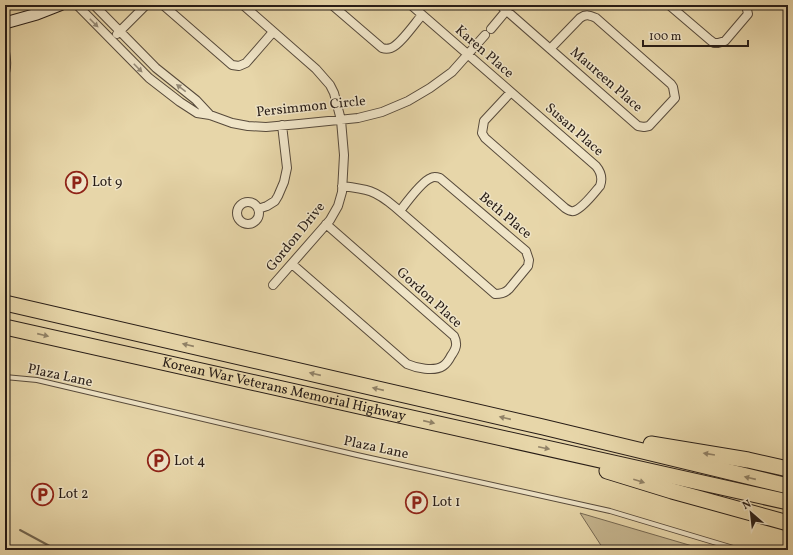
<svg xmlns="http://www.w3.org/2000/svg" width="793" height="555" font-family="Vollkorn,serif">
<rect width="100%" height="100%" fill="#e7d6a9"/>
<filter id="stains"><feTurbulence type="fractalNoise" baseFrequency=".005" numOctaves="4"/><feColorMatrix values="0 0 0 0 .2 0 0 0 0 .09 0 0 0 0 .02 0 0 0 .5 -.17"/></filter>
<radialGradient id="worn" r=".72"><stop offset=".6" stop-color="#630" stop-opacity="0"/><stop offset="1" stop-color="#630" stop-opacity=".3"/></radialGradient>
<!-- green -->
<path fill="#c6b690" stroke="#766953" d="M580,513L706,550H604Z"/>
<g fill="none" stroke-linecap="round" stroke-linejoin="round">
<!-- stream -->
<path stroke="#736650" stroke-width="2" d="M5,521V522
M20,530L57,550"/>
<defs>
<path id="lane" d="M5,40C7,53 11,66 5,78
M5,377L37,380L357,455L610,511L740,550"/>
<path id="street" d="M77,5L149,78L180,102L197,113L210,115L232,123L248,126L266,127L299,124L358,118L382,112L408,101L430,88L452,72L485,35
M94,5L156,68L196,100L210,115
M163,5L232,65L239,66L246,63L273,32
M243,5L316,69L330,85L334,93L341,120L344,155L342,192L338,206L330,220L273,285
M332,5L382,48C385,49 388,49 391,48C400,45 415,23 422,15
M411,5L511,92
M500,5L638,126L644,127L649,126L675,98L673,87L671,84L596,18C589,15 586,14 580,18L550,49
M669,5L710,40L714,43H718L725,41L748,14L746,5
M491,29L511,5
M117,34L146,5
M511,92L596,166C601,172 603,178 600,186C594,193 583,208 574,211C571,212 568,210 565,208L485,138L482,133L484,121Z
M342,186C367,189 375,190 395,207L495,294C501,294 505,293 509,289L528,266L529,260L526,251L440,178C437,177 434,176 431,178C422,181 406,203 400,211
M237 213a11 11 0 1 1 22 0a11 11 0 1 1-22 0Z
M258,209L267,206L275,201L278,196L284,182L287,168L282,125
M292,264L407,364C416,368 434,372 443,366C446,364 449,360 451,356C456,349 458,344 454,336L326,224"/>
<path id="secondary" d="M5,23L37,14L60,5"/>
<g id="highway">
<path d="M5,303L543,427L788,486"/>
<path id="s1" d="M5,327L788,502"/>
<path d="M651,444L748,460L788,469"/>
<path d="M607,471L672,491L788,523"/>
</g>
</defs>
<!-- lane casing -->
<use href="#lane" stroke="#574a3b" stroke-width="6"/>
<!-- street casing -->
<use href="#street" stroke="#574a3b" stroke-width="10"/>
<!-- secondary casing -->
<use href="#secondary" stroke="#271c16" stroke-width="13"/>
<!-- highway casing -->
<use href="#highway" stroke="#271c16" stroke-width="17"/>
<!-- lane -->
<use href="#lane" stroke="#efe4c7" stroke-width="4"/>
<!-- street -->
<use href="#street" stroke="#efe4c7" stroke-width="8"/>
<!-- secondary -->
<use href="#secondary" stroke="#efe4c7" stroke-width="11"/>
<!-- highway -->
<use href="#highway" stroke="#e7d6a9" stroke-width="15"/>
</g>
<!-- one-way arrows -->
<defs><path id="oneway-solid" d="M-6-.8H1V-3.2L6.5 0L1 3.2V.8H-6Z"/></defs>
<g fill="#958a77">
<use href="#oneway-solid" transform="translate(94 23) rotate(45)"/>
<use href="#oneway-solid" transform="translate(138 68) rotate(45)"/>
<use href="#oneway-solid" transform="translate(181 88) rotate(-142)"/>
</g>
<g fill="#918267">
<use href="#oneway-solid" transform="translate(43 335) rotate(13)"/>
<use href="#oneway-solid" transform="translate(188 345) rotate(-167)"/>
<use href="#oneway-solid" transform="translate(315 374) rotate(-167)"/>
<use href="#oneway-solid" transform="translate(378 389) rotate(-167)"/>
<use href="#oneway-solid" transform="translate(505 418) rotate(-167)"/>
<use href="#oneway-solid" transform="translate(429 422) rotate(13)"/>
<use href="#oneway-solid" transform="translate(544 448) rotate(12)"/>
<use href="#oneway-solid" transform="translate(709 454) rotate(-171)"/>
<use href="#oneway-solid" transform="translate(750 478) rotate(-167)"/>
<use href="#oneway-solid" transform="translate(639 481) rotate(17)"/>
</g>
<!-- icons -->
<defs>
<symbol id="parking-ring" viewBox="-11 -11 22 22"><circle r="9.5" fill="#efe4c7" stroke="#8f2418" stroke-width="1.5"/><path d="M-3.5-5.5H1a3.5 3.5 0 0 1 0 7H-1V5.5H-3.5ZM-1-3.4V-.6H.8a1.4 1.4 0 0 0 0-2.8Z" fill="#8f2418"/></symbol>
</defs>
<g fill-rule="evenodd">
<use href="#parking-ring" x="64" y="170" width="25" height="25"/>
<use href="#parking-ring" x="146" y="448" width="25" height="25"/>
<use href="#parking-ring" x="30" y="482" width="25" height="25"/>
<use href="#parking-ring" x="404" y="490" width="25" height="25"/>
</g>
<g text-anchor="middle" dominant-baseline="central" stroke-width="3" stroke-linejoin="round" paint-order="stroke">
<!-- street labels -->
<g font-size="14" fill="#271c16" stroke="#efe4c7">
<text transform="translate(484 52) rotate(41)">Karen Place</text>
<text transform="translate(606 80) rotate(41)">Maureen Place</text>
<text transform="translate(311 107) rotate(-6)">Persimmon Circle</text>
<text transform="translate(574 130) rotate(41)">Susan Place</text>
<text transform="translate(505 216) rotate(40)">Beth Place</text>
<text transform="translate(296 237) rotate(-51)">Gordon Drive</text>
<text transform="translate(429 298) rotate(42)">Gordon Place</text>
<text transform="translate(60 376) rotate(12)">Plaza Lane</text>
<text stroke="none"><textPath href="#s1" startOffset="286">Korean War Veterans Memorial Highway</textPath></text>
<text transform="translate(376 448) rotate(12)">Plaza Lane</text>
</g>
<!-- poi labels -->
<g font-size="14" fill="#271c16" stroke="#efe4c7" text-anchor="start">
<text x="92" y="182">Lot 9</text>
<text x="174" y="461">Lot 4</text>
<text x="58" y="494">Lot 2</text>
<text x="432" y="502">Lot 1</text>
</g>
</g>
<!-- margin -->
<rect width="793" height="555" fill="none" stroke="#e7d6a9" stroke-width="20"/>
<rect x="6" y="6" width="781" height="543" fill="none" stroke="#271c16" stroke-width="2"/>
<rect x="10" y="10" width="773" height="535" fill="none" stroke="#271c16"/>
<!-- north arrow -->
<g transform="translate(751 513) rotate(332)" stroke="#efe4c7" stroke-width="3" paint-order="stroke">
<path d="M0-3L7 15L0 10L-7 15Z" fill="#271c16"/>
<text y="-6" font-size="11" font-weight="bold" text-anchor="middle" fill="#271c16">N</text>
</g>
<!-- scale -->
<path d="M643 40v6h105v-6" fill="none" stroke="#271c16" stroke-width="2"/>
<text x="649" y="40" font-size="12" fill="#271c16" stroke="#efe4c7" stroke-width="3" paint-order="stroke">100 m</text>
<rect width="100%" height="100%" filter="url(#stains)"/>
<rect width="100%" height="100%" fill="url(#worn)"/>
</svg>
